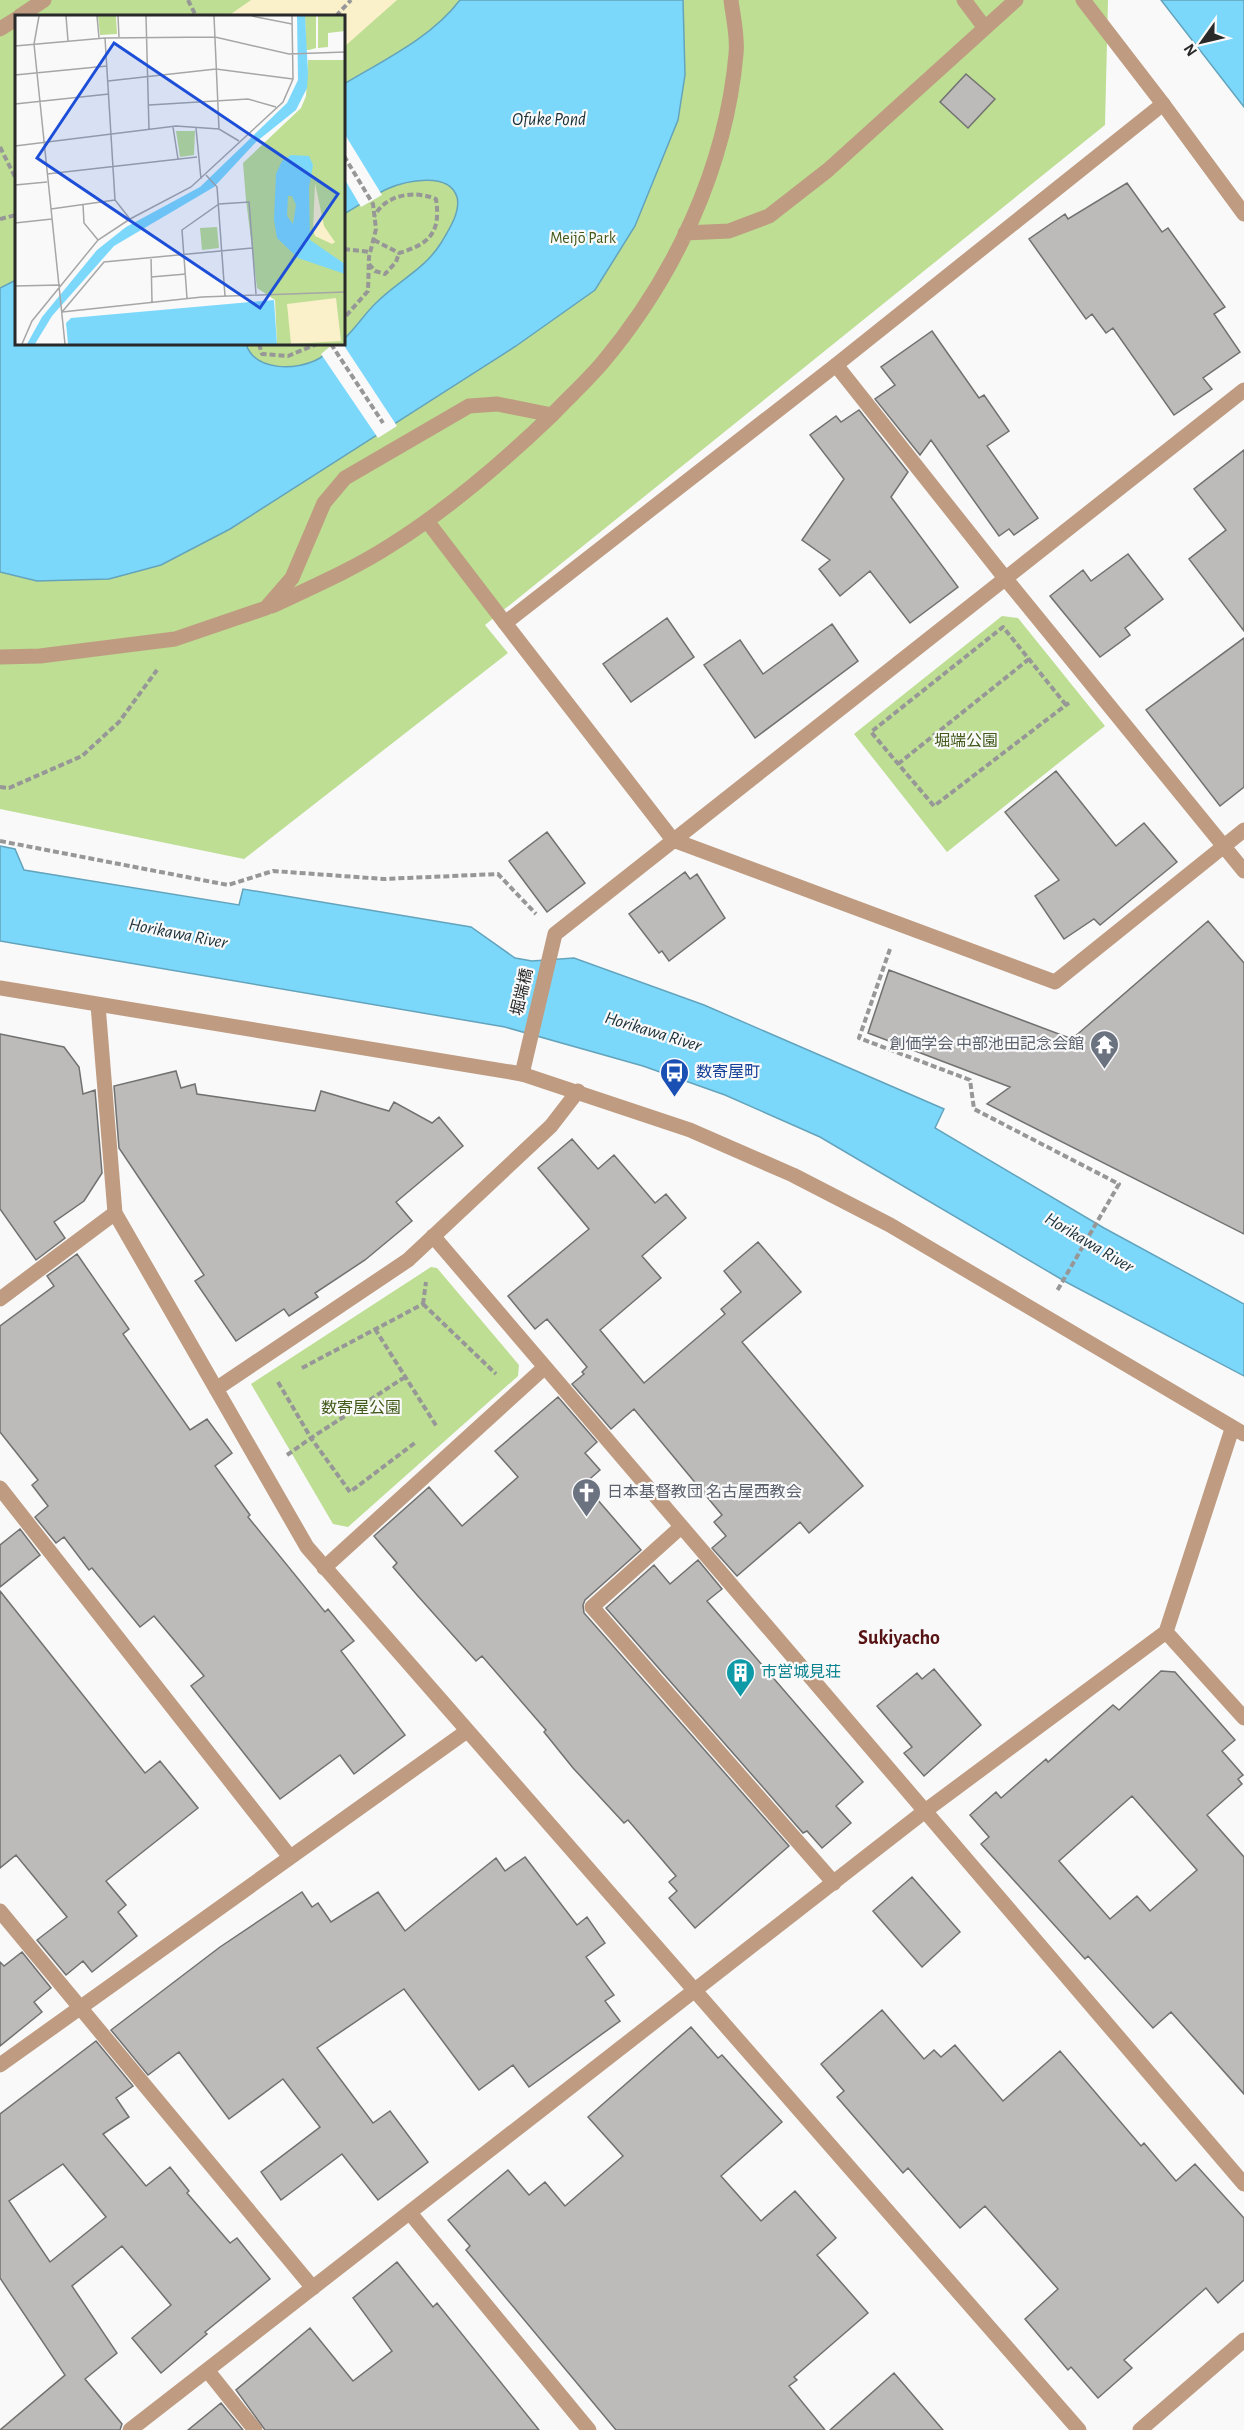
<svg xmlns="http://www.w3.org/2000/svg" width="1244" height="2430" font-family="'Alegreya Sans','Noto Sans JP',sans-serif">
<rect width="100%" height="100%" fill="#f9f9fa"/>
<!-- green -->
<path fill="#bdde93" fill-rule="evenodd" d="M0,0H1108L1105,125L485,625L508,653L244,859L0,809ZM16,16H344V344H16Z
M1002,616L1018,618L1105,726L947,852L854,734Z
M431,1267L437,1268L519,1365L518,1376L348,1527L333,1524L251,1384Z"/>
<!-- sand -->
<path fill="#faf0ca" d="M251,0H397L344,47V16H228Z"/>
<!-- water -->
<path fill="#7cd8fb" stroke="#63a4bc" stroke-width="1.5" d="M460,0H683L685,75L678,120L635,226L595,290L516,346L230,529L161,565L109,579L37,581L0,572V288L16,280V344H246C255,372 298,371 320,358C328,353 333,344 344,344V339C356,328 365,313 377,302C398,281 425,269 441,243C448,231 461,212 457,197C449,171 405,181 387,189C372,196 358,206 344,214V84C384,60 431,38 460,0Z
M1161,0H1244V107Z
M0,846L15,849L24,870L239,905L243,889L471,927L515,958L532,961L574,958L704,1005L944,1109L935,1128L1104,1228L1244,1304V1376L1066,1282L820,1137L725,1095L643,1066L505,1027L0,941Z"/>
<!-- pier -->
<path fill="#f9f9fa" d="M344,133L382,195L361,207L344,178Z
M333,344H343L397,426L378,438L321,354Z"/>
<!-- building -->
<path fill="#bcbbba" stroke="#717170" stroke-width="1.5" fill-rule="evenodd" d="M966,74L995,99L968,128L940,102Z
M1127,183L1162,232L1168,228L1225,307L1214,314L1240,352L1203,378L1212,389L1174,415L1113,328L1106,333L1092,314L1086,319L1029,239L1065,214L1068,219Z
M932,331L979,398L984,395L1009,431L987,446L1038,518L1014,535L1009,529L999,536L931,440L920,455L875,399L895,385L881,367Z
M859,410L908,472L891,497L958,587L910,623L870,571L840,596L819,569L830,560L802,540L844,479L810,435L836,416L841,422Z
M1244,450V631L1189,559L1226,530L1194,489Z
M1128,554L1163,599L1125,628L1130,635L1100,657L1050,596L1083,570L1091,581Z
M667,618L694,657L631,702L603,664Z
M832,624L858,661L755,738L704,665L740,640L763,674Z
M1244,638V787L1220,806L1146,710Z
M1056,771L1116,846L1144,823L1177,862L1100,925L1094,919L1064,939L1035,896L1059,880L1005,812Z
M547,832L585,883L547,912L509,861Z
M685,872L690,879L697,874L725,918L669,961L662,951L659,953L629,914Z
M1208,921L1244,963V1234L987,1104L1010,1087L868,1033L889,970L1072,1039Z
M0,1034L64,1047L79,1067L83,1094L95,1090L102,1173L84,1201L54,1222L65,1238L36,1260L0,1209Z
M176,1071L181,1088L195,1084L197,1094L315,1111L321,1091L389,1111L394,1102L432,1123L439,1117L463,1146L396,1202L412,1221L365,1260L315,1293L318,1297L289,1316L284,1309L236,1341L195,1281L204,1275L119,1148L114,1086Z
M572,1139L598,1169L614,1155L655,1203L666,1194L686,1218L642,1256L661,1278L600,1330L644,1383L725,1314L721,1309L741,1292L724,1271L758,1242L801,1292L742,1342L863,1486L809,1533L800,1522L737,1576L712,1548L726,1536L714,1522L722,1515L634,1409L611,1429L572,1384L584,1374L582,1372L587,1367L547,1319L535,1329L508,1296L589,1229L538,1168Z
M77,1254L129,1329L123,1334L190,1430L207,1419L232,1453L215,1466L250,1515L248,1517L325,1612L328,1609L354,1641L341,1651L405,1735L354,1774L340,1755L280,1799L191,1686L204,1676L154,1616L140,1627L92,1568L89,1570L64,1537L56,1543L35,1517L48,1506L32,1485L38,1480L0,1432V1326L54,1286L47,1276Z
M558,1397L597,1442L585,1453L600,1470L584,1484L641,1550L585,1600L583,1605L584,1613L789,1846L695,1928L669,1898L677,1891L669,1882L676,1876L628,1820L624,1823L573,1768L544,1732L546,1730L482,1656L476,1661L417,1595L393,1567L397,1563L374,1536L429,1487L462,1526L518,1477L495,1451Z
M20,1529L40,1555L0,1587V1545Z
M698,1560L722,1589L707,1601L863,1782L836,1806L851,1823L822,1848L807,1831L803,1833L606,1608L654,1565L670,1584Z
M0,1591L145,1773L160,1761L198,1808L106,1881L126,1905L118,1912L137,1936L92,1972L83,1961L66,1975L37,1940L67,1917L16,1855L0,1868Z
M934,1669L981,1725L924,1776L904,1753L912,1747L877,1706L917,1673L922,1679Z
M1161,1671L1175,1672L1235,1740L1222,1751L1243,1775L1238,1779L1242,1784L1207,1815L1244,1857V2094L1171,2012L1153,2028L1088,1956L1085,1959L981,1844L989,1837L970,1815L996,1792L1001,1798L1046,1759L1048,1762L1113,1705L1119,1710ZM1132,1796L1197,1870L1150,1911L1137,1896L1110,1919L1059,1861Z
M525,1857L577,1925L587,1917L605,1943L586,1957L614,1995L605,2001L620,2021L529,2087L513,2065L479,2090L404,1989L317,2048L373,2123L390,2111L428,2162L378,2200L342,2154L281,2200L261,2172L320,2127L283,2079L229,2119L179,2052L148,2075L111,2030L220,1947L302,1892L312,1907L318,1903L331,1922L378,1892L405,1931L496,1858L505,1871Z
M912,1877L960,1932L922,1967L873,1911Z
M22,1952L51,1988L34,2002L42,2012L0,2046V1962L4,1966Z
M882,2010L924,2059L934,2050L941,2057L955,2045L1003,2101L1060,2051L1141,2146L1144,2143L1176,2181L1195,2164L1244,2218V2280L1218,2303L1206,2288L1124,2360L1132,2368L1098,2398L1071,2367L1068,2370L1025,2319L1058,2289L985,2206L960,2228L908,2168L903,2173L837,2097L844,2091L821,2064Z
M691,2027L718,2058L722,2055L782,2122L721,2176L761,2221L795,2191L836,2238L817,2255L868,2313L794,2377L797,2380L789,2386L825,2430H616L466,2250L470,2246L448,2220L508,2170L529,2195L545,2182L565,2206L623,2156L588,2117Z
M96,2041L133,2086L116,2098L129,2117L103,2134L146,2186L170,2167L189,2191L187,2193L230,2243L237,2238L270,2279L205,2332L207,2334L161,2373L132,2338L171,2305L122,2246L72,2286L117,2353L85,2379L122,2424L120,2430H0L65,2375L0,2278V2114ZM63,2164L106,2217L50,2262L9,2201Z
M397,2262L433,2307L437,2303L539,2430H265L236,2390L310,2328L353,2381L392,2351L353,2298Z
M894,2373L943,2430H830Z
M221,2403L243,2430H188Z"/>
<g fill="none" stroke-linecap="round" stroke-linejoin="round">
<!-- path -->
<path stroke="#979798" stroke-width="4" stroke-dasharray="6 3" stroke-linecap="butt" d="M188,0L196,16
M336,16L351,0
M0,147L16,179
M344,156L373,204L376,229L369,257L368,291L344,318
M0,219L16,215
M374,240L399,253C430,244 441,232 436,199C415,190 385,194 374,217
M344,249L371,252
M369,264L375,271L385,274L396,262L399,253
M259,344L262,354L288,356L317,344
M331,344L383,423
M1066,705L1003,627L871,732L934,806L1066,705L1069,703
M898,764L1029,659
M0,787L9,788L82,756L119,722L157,670
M0,841L228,885L273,871L384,879L498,874L536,914
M890,949L859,1038L970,1080L974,1109L1119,1184L1057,1291
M423,1304L496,1374
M423,1304L426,1282
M375,1329L437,1427
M302,1368L423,1304
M278,1382L311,1438L405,1377
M287,1455L311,1438L350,1492L416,1442"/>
<!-- service -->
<path stroke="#bf9c81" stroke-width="15" d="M681,1527L592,1607L834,1883"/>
<!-- pedestrian -->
<path stroke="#bf9c81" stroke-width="15" d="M964,0L985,28
M20,16L44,0
M0,29L16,19
M685,233L729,231L769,216L828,170L1016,0
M427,521L505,623
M272,606C312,587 354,569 391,545C450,508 502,463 552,415
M0,657L40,656L175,639L266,608L292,578L324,503L345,478L469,406L497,404L552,415C569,397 587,381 603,362C675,276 726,167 736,54C738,37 733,17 731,0"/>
<!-- minor -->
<path stroke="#bf9c81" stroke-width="15" d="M1163,104L836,365L505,623L673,840L1055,982L1244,830
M836,365L1005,578L1244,871
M98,1005L115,1213L307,1547L1079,2430
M522,1074L555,934L1244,390
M433,1236L1244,2184
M0,1299L115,1213
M216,1389L408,1260L551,1126L578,1091
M0,1488L290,1857
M324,1568L545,1367
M1166,1632L1244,1718
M0,1911L313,2288
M0,2065L467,1731
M410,2213L589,2430
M207,2370L255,2430
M130,2430L925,1811L1166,1632L1232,1429"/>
<!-- tertiary -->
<path stroke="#bf9c81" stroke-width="15" d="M1083,0L1163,104L1244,214
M0,988L522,1074L690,1130L793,1175L890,1225L1244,1434
M1140,2430L1244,2340"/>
</g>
<!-- icons -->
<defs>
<symbol id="temple-pin" viewBox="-11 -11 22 30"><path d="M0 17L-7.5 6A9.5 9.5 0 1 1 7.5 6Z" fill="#6b7280" stroke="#f9f9fa"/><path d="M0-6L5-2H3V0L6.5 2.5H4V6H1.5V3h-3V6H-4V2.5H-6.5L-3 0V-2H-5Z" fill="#fff"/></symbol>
<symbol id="bus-pin" viewBox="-11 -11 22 30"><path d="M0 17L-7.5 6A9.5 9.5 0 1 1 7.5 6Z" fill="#1a4fb4" stroke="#f9f9fa"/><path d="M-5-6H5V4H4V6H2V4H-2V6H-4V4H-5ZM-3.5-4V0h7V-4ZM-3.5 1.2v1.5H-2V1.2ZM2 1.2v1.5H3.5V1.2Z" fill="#fff"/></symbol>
<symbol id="church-pin" viewBox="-11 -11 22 30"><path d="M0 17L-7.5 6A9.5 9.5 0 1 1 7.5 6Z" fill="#6b7280" stroke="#f9f9fa"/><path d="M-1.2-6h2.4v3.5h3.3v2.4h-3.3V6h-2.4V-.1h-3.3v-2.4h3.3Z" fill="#fff"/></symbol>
<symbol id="building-pin" viewBox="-11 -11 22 30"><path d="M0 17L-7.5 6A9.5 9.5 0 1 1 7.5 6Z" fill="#0f9aa8" stroke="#f9f9fa"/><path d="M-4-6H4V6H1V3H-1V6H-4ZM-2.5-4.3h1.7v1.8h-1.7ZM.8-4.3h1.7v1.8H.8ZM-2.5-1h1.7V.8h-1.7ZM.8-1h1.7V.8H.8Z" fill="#fff"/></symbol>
</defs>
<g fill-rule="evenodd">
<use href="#temple-pin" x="1088" y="1028" width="33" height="45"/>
<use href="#bus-pin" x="658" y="1056" width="33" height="45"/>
<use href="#church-pin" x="570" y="1476" width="33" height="45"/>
<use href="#building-pin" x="724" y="1656" width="33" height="45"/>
</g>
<g text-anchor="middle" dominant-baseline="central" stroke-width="4.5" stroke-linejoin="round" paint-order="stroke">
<!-- park labels -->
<g font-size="16" fill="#425a1a" stroke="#f9f9fa">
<text x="583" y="238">Meijō Park</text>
<text x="966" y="741">堀端公園</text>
<text x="361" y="1408">数寄屋公園</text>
</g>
<!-- street labels -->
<g font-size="16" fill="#29292a" stroke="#f9f9fa">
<text transform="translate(522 992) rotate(-77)">堀端橋</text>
</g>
<!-- worship labels -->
<g font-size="16" fill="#5b616d" stroke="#f9f9fa" text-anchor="end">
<text x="1084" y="1044">創価学会 中部池田記念会館</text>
<text x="607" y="1492" text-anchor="start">日本基督教団 名古屋西教会</text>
</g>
<!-- transit labels -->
<g font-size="16" fill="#164399" stroke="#f9f9fa" text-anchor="start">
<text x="696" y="1072">数寄屋町</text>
</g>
<!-- culture labels -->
<g font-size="16" fill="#0d838f" stroke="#f9f9fa" text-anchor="start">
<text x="761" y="1672">市営城見荘</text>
</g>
<!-- water labels -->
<g font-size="18" font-style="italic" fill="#1a2f37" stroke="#f9f9fa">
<text x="549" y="120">Ofuke Pond</text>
<text transform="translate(178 934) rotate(11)">Horikawa River</text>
<text transform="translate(653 1032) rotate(17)">Horikawa River</text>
<text transform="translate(1089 1243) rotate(31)">Horikawa River</text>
</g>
<!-- quarter labels -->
<g font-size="20" font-weight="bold" fill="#571313" stroke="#f9f9fa">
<text x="899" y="1638">Sukiyacho</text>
</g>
</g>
<!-- overview -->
<g transform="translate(15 15)">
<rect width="330" height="330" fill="#f9f9fa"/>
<path d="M83,1H101L102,19L85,20ZM290,1H301V33L294,35H291ZM303,1H330V16L313,18V32L303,33ZM293,45H330V329H262L260,285L242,273L231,185L228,148L286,93L291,81ZM161,116H180L179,140L165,142ZM202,212L204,233L187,235L185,213Z" fill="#bdde93"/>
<path d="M300,168L309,211L320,227L317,229L300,221L298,215ZM321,283L326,326L276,329L272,289Z" fill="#faf0ca"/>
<path d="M282,1H290L293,58L292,73L281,95L241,127L199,172L99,231L37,301L20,329H12L27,302L82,235L111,212L185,172L272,88L283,65ZM276,140L294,141L298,150L294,173L295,225L330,249V259L283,243L262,223L259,205L261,159L267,146ZM273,181H277L281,190L278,209L272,201ZM259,285L262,329H53L51,308L56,303Z" fill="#7cd8fb" fill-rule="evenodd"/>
<path fill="none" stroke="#a6a6a7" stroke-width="1.5" d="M24,1L19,29L50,329M51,1L53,26M82,1L84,23M103,1L104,22M131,1L134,115M199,1L204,114M237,1L277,9M90,23L100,185L115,204M0,31L90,23L200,22L274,39L330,37M0,60L92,51M93,66L201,54L278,64M0,89L94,79M134,90L233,84L261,92M158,112L163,144M181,113L186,164M0,131L161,111L204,114L224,126M32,159L182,142M191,160L202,172L210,281M0,170L32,167M68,189L69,208L83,225M36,194L100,185M0,208L37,204M136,242L137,287M136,262L171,259M0,271L45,270M172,283L167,215L204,189L234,187L241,279M47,297L187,282L330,277M47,297L89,247L237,233M7,329L17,306L83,225L115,204L176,172L268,87L278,64L277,1"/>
<path fill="#1d4ed8" fill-opacity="0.15" stroke="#1d4ed8" stroke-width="3" d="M99,28L323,179L245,293L22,143Z"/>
<rect width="330" height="330" fill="none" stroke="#29292a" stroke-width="3"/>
</g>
<!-- north arrow -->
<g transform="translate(1202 42) rotate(236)" stroke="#f9f9fa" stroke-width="4.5" paint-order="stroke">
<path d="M0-4.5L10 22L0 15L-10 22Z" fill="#29292a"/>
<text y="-9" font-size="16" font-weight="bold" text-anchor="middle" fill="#29292a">N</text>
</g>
</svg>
